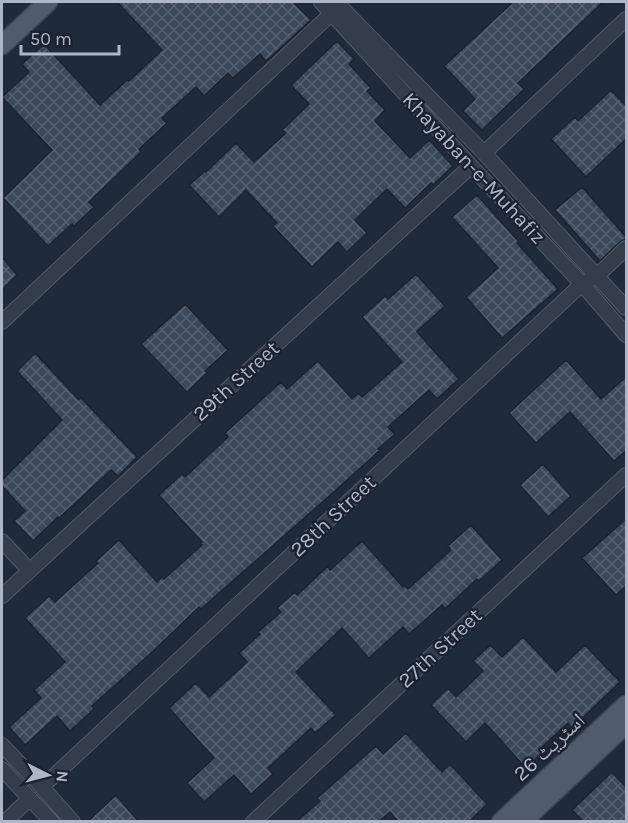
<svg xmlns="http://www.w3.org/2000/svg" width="628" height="823" font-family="Karla,'Noto Naskh Arabic',sans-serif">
<defs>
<pattern id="building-cross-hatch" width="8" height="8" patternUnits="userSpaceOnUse" patternTransform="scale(1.5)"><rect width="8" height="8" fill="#3c4959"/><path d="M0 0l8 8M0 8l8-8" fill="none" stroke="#56616f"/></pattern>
</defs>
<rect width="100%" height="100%" fill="#202b39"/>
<!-- building -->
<path fill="url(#building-cross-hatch)" stroke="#1b2430" stroke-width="1.5" d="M117,2H293L311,20L266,61L260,54L233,78L228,73L204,96L196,87L162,118L167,123L139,149L141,152L89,202L94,207L74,226L72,224L48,246L3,198L52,150L2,97L29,72L22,64L44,44L100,105L127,80L129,81L162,50Z
M513,2H603L518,83L524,89L482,130L463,111L475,99L444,66Z
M337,41L354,59L349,64L371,88L367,91L385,110L375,121L410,158L429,140L453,166L433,185L431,183L405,208L387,189L355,220L367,233L347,252L338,242L312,267L273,226L277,223L246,190L219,217L189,185L205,171L206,172L236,143L254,162L286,133L282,130L309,104L291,85Z
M611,90L627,107V138L586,177L551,139L575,117L578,121Z
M582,187L627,238L620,242L600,261L555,210Z
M477,195L519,242L517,243L558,289L502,338L466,297L498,268L452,217Z
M2,257L17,275L2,290Z
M416,274L445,306L417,331V332L459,379L437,399L429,390L388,427L395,434L378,449L380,450L335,491L201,609L199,607L149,655L92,706L94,709L70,731L57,716L25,745L9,727L41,698L34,690L65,662L25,618L49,596L55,602L98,563L96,561L119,540L157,582L162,577L164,579L202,545L200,544L202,542L159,495L182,474L185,477L228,437L225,433L281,382L287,389L318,361L352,399L358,393L362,397L402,362L362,317L385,296L388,299Z
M185,304L228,350L205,371L207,373L187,392L141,344Z
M35,353L79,400L81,398L137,457L118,476L111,470L59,518L58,517L33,541L14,521L25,511L2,486V480L62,420L17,371Z
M566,360L601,399L627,376V450L614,461L570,412L536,443L509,413Z
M543,464L571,496L548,517L520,485Z
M627,518V585L616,595L582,558Z
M471,525L502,560L479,581L477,579L445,609L442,605L409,634L403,627L369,658L342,628L296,672L336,715L315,733L311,728L268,768L273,774L251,794L234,775L204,802L187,783L214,758L169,708L196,683L209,697L247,662L239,653L260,634L258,632L281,612L277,608L295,592L297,595L328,566L330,570L362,541L403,587L404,585L408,589L451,550L448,546Z
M523,637L556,672L585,645L620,682L572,728L568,723L541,748L543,752L526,768L485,723L466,742L431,705L448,688L456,697L483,671L473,661L490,645L502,657Z
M406,733L442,772L450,764L487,804L469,822H398L390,812L378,822H296L320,801L317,798L376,746L383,754Z
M612,772L627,788V822H584L572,810Z
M116,795L139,822H87Z"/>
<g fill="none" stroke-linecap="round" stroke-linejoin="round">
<defs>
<path id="minor" d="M321,2L471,166L582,284L626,335
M336,2L484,153L626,308
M484,153L626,19
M2,322L332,13
M2,541L29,570
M2,596L471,166
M2,745L42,787L73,822
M2,769L52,822
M42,787L582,284L597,276L626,248
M5,822L30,798
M253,822L626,475"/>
<path id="major" d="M2,45L48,2
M501,822L626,705
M522,822L626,724"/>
</defs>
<!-- minor casing -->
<use href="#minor" stroke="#515a67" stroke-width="16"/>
<!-- major casing -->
<use href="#major" stroke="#3d4653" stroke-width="21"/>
<!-- minor -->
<use href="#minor" stroke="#343d4a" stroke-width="14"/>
<!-- major -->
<use href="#major" stroke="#515c6a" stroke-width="18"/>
</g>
<g text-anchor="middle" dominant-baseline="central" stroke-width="4.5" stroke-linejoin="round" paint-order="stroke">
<!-- street labels -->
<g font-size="21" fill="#aeb7c6" stroke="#19222e">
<text transform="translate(474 168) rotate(47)">Khayaban-e-Muhafiz</text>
<text transform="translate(236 381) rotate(-42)">29th Street</text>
<text transform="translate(333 516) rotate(-43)">28th Street</text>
<text transform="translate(440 648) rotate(-43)">27th Street</text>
<text transform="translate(549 747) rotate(-43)">اسٹریٹ 26</text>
</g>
</g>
<!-- border -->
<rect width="628" height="823" fill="none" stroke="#aeb7c6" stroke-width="6"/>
<!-- north arrow -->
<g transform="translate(48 775) rotate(96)" stroke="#19222e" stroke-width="4.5" paint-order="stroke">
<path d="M0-4.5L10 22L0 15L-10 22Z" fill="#aeb7c6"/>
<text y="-9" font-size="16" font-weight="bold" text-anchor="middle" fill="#aeb7c6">N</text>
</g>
<!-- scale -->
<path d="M21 45v9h98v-9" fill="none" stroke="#aeb7c6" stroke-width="3"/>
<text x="30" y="45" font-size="18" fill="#aeb7c6" stroke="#19222e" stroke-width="4.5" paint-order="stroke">50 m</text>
</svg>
